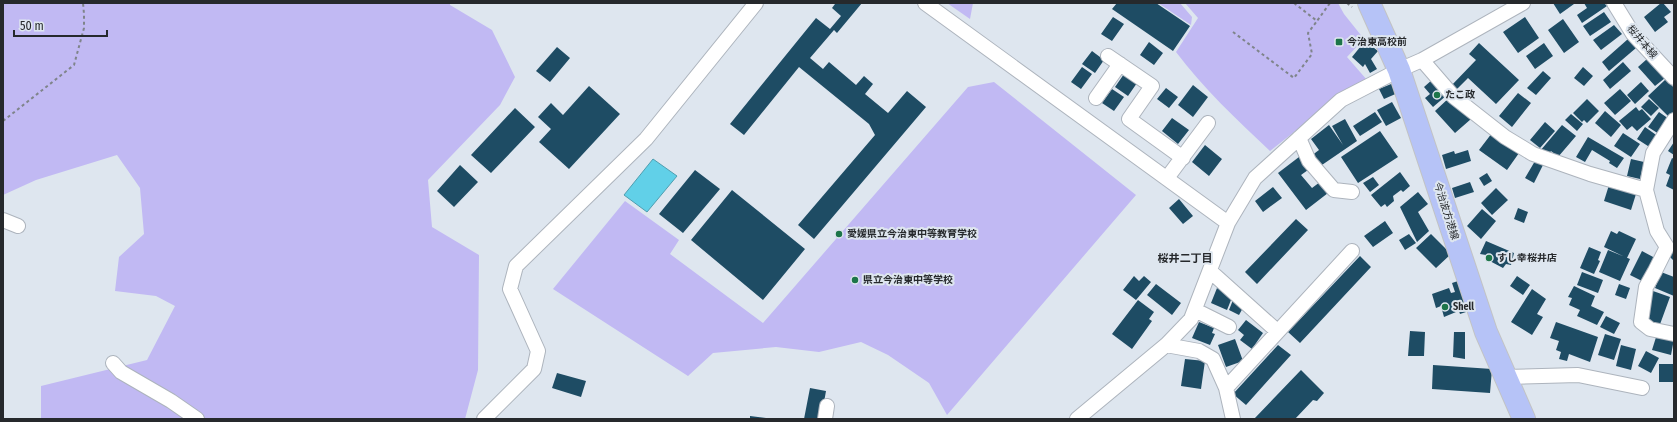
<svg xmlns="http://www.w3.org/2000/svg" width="1677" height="422" font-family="'Fira Sans Condensed','Noto Sans JP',sans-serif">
<rect width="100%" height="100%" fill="#dee6ef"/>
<!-- green -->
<path fill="#c1b9f3" d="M3,3H450V5L492,30L515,77L500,105L428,180L432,227L479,255L478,370L465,419H41V386L147,360L175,306L156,296L115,291L119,257L144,234L140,188L117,155L36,180L3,195Z
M947,3H973L970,19Z
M1158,3H1180L1192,17L1191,25Z
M1185,3H1338L1344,14L1364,39L1347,57L1367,80L1332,98L1313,117L1270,151C1237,120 1203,88 1176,52L1198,18Z
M994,82L1136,195L947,415L929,383L888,355L861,342L819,352L776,347L713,353L688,376L553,289L625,201L679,240L670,254L763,323L968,87Z"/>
<!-- water -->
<path fill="#61d0e8" stroke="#4f9eb0" d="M653,159L677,176L647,212L624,195Z"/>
<!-- building -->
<path fill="#1e4c64" d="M834,3H862L837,33L834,30L810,58L823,69L829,62L856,85L864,76L873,84L865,94L888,113L907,91L926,107L814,239L798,225L875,135L869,124L799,67L744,135L730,124L816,18L830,29L841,16L832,8L835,4Z
M1117,3H1156L1190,26L1173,51L1112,9Z
M1553,3H1573L1574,4L1560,14Z
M1584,3H1604L1607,6L1582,23L1577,15L1587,8Z
M1661,3H1663L1671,12L1664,17L1668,22L1655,32L1644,17Z
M1604,12L1611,22L1590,36L1583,26Z
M1113,17L1124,24L1112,41L1101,34Z
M1525,17L1539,38L1518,53L1503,32Z
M1563,19L1579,42L1564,53L1548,30Z
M1614,25L1622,34L1601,50L1593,40Z
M1628,39L1636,48L1609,71L1602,62Z
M1365,41L1378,51L1371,59L1377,69L1370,73L1365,64L1363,67L1352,57Z
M1149,42L1163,53L1154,65L1140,55Z
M1479,43L1519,80L1496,104L1468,78L1454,92L1450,87L1476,60L1469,54Z
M1544,43L1553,56L1535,69L1526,56Z
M557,47L570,58L550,82L536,71Z
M1092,51L1104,60L1095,73L1082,64Z
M1647,59L1665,78L1655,86L1638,67Z
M1623,62L1631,71L1610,89L1603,80Z
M1082,67L1092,74L1081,89L1071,82Z
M1583,67L1593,76L1584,86L1574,78Z
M1543,71L1551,78L1536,95L1527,88Z
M1124,74L1137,83L1128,96L1115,87Z
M1433,79L1447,95L1433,107L1425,98L1430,94L1424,87Z
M1666,79L1674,88V114L1670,118L1648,96Z
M1396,82L1400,92L1384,99L1379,89Z
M1641,82L1649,91L1635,104L1627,95Z
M1193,85L1208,97L1193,117L1178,105Z
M589,86L620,114L569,169L539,142L551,129L538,117L551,103L563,115Z
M1166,88L1178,97L1169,108L1157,99Z
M1112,89L1124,97L1114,111L1102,103Z
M1620,89L1631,101L1615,115L1604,103Z
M1518,93L1531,103L1512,127L1499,116Z
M1450,97L1471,119L1455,133L1435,111Z
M1587,99L1599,111L1587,123L1584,120L1582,122L1573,113Z
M1649,99L1659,108L1651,116L1641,107Z
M1392,102L1401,118L1386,126L1377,110Z
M1636,107L1639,111L1642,109L1651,119L1637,131L1632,126L1627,130L1619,121Z
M515,108L535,127L491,173L471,155Z
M1605,111L1621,125L1611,137L1595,123Z
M1375,112L1382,122L1360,136L1353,126Z
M1659,112L1669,119L1659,134L1648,127Z
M1571,114L1583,124L1577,131L1565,120Z
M1172,118L1189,130L1178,144L1162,131Z
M1345,119L1357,141L1319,167L1311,156L1319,150L1311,139L1329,125L1343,145L1332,126Z
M1545,122L1555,131L1540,148L1530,140Z
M1562,125L1576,136L1558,157L1551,151L1547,157L1540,151Z
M1645,127L1659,137L1651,148L1637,139Z
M1380,131L1398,157L1358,183L1341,157Z
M1492,133L1519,153L1507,170L1479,150Z
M1623,133L1640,144L1631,157L1614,146Z
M1588,137L1624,158L1617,168L1609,163L1610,161L1592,150L1585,162L1576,157Z
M1674,142V155L1668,151Z
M1205,145L1222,159L1209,176L1192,162Z
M1468,150L1471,161L1446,169L1442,155L1454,151L1455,154Z
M1299,157L1308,170L1301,175L1312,188L1320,182L1328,193L1306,210L1278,173Z
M1672,158L1674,159V190L1666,186L1670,175L1666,173Z
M1631,159L1644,162L1640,179L1627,176Z
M1535,161L1543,165L1534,183L1525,178Z
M460,165L478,182L454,207L437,191Z
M695,170L720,189L683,233L659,214Z
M1400,172L1410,186L1403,192L1401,190L1393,196L1394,201L1387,207L1385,204L1381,207L1371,195Z
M1487,173L1492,181L1484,186L1479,178Z
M1373,177L1379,185L1370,192L1363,183Z
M1470,182L1474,192L1455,198L1452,188Z
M1609,185L1636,194L1631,210L1604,201Z
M1273,187L1282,198L1263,212L1255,201Z
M1496,188L1508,200L1492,215L1481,203Z
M732,190L805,249L763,300L691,240Z
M1418,192L1428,204L1418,212L1429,231L1417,242L1400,207Z
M1179,199L1193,216L1183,224L1169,208Z
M1518,208L1528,212L1524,223L1514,219Z
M1482,209L1496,221L1481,239L1467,226Z
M1296,219L1308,230L1257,284L1245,272Z
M1385,221L1393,233L1373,247L1364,236Z
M1611,231L1617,234L1619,231L1636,239L1627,258L1604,247Z
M1409,234L1416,243L1405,250L1399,240Z
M1431,234L1451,254L1436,268L1416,248Z
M1486,241L1514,253L1511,265L1506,264L1503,268L1486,259V255L1480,254Z
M1672,246L1674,247L1673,260L1666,253Z
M1589,247L1601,252L1598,260L1600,261L1594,274L1580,268Z
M1608,250L1630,259L1620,281L1599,272Z
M1642,251L1655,258L1642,281L1630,275Z
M1360,256L1371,267L1300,343L1288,332Z
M1582,272L1603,280L1598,293L1577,285Z
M1661,272L1674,277L1673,285L1674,286V296L1655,288Z
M1134,276L1139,281L1144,276L1151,282L1136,300L1123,290Z
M1517,276L1530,285L1523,295L1510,286Z
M1464,279L1475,309L1460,314L1457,305L1454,306L1456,312L1444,317L1441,306L1436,308L1432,294L1449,288L1451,293L1455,292L1452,283Z
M1156,284L1181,303L1172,315L1147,295Z
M1619,284L1630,288L1626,299L1615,295Z
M1574,286L1595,296L1591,306L1604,312L1597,325L1577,316L1580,310L1569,305L1572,298L1568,297Z
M1217,288L1233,295L1227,310L1211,303Z
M1532,289L1546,299L1537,314L1543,317L1532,335L1511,322Z
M1653,291L1670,297L1659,327L1646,323L1650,310L1647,309Z
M1138,300L1154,312L1149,319L1152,321L1132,349L1112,334Z
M1233,300L1244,306L1239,315L1229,310Z
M1606,316L1620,323L1614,334L1600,327Z
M1246,320L1263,333L1252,349L1240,340L1244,335L1238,330Z
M1199,322L1214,328L1212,333L1215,334L1210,345L1192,338Z
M1556,322L1598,337L1590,362L1569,354L1567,361L1559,359L1561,352L1556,350L1559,341L1550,338Z
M1410,331L1425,332L1424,356H1408Z
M1454,332H1465V359L1453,357Z
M1605,334L1621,339L1614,360L1598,355Z
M1657,334L1674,339L1671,355L1652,350Z
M1235,339L1243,361L1226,367L1218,345Z
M1278,345L1291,355L1246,405L1233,394Z
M1621,345L1636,349L1631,370L1616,366Z
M1646,351L1659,358L1651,373L1638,366Z
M1185,359L1205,361L1201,389L1181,386Z
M1659,364H1674V382H1659Z
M1433,365L1492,369L1490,393L1432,389Z
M1301,370L1324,393L1317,401L1313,400L1295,419H1254Z
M557,373L586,381L581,397L552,388Z
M810,388L826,391L821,419H804Z
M750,416L766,418V419H750Z"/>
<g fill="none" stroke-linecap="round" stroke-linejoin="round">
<defs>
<path id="minor" d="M925,3L1228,223
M1614,3L1633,34L1674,78
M1108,56L1152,86L1129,119L1183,158
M1422,60L1454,97L1505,137L1533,154L1590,174L1646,190
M1096,98L1120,64
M1674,120L1653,153L1646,190L1657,231L1667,247L1655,271L1646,287L1641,322L1650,329L1674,334
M1299,138L1309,161L1334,190L1352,192
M1167,178L1208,123
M3,220L18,226
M1210,271L1277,331
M1195,310L1229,327
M1166,345L1199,351L1213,359L1226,388L1233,419
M113,363L121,372L171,401L197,419
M1505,377L1578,375L1642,388
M1226,388L1352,251
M484,419L534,369L538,351L510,289L516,266L646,139L756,3
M825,419L827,406
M1077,419L1166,345L1191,319L1228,223L1255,178L1341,100L1399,70L1422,60L1523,3"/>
<path id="primary" d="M1369,3L1399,70L1486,332L1524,419"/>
</defs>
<!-- minor casing -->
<use href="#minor" stroke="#adb4bd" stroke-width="16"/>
<!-- primary casing -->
<use href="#primary" stroke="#c2c3c4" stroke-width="24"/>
<!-- path -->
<path stroke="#7f848a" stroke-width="2" stroke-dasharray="3 3" stroke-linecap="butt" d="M1294,3L1317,21L1330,3
M1347,3L1352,7
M1233,32L1294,78L1312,54L1308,33L1317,21
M3,121L74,65L84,28V14L83,3"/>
<!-- minor -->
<use href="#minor" stroke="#fff" stroke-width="14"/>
<!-- primary -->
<use href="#primary" stroke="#b6c3f7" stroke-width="22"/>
</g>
<!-- markers -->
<g fill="#1d7549" stroke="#dee6ef" stroke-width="1.5">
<rect x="1335" y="38" width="8" height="8" rx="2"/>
<circle cx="1437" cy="95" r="4"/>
<circle cx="839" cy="234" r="4"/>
<circle cx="1489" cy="258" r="4"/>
<circle cx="855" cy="280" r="4"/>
<circle cx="1445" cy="307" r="4"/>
</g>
<g text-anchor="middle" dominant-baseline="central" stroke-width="4" stroke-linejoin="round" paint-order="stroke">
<!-- poi labels -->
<g font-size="10" font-weight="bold" fill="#26292c" stroke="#dee6ef" text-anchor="start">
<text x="1347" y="42">今治東高校前</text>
<text x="1445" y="95">たこ政</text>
<text x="847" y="234">愛媛県立今治東中等教育学校</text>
<text x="1497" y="258">すし幸桜井店</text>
<text x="863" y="280">県立今治東中等学校</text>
<text x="1453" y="307">Shell</text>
</g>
<!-- street labels -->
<g font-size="10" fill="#26292c" stroke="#dee6ef">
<text transform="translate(1642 42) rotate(50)">桜井本線</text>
<text transform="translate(1446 211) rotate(72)">今治波方港線</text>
</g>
<!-- neighbourhood labels -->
<g font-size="11" font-weight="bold" fill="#26292c" stroke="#dee6ef">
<text x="1185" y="258">桜井二丁目</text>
</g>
</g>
<!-- border -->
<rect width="1677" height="422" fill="none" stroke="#26292c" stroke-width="8"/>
<!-- scale -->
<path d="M14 30v6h93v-6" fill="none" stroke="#26292c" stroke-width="2"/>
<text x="20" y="30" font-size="12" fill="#26292c" stroke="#dee6ef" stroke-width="3" paint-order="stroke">50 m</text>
</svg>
